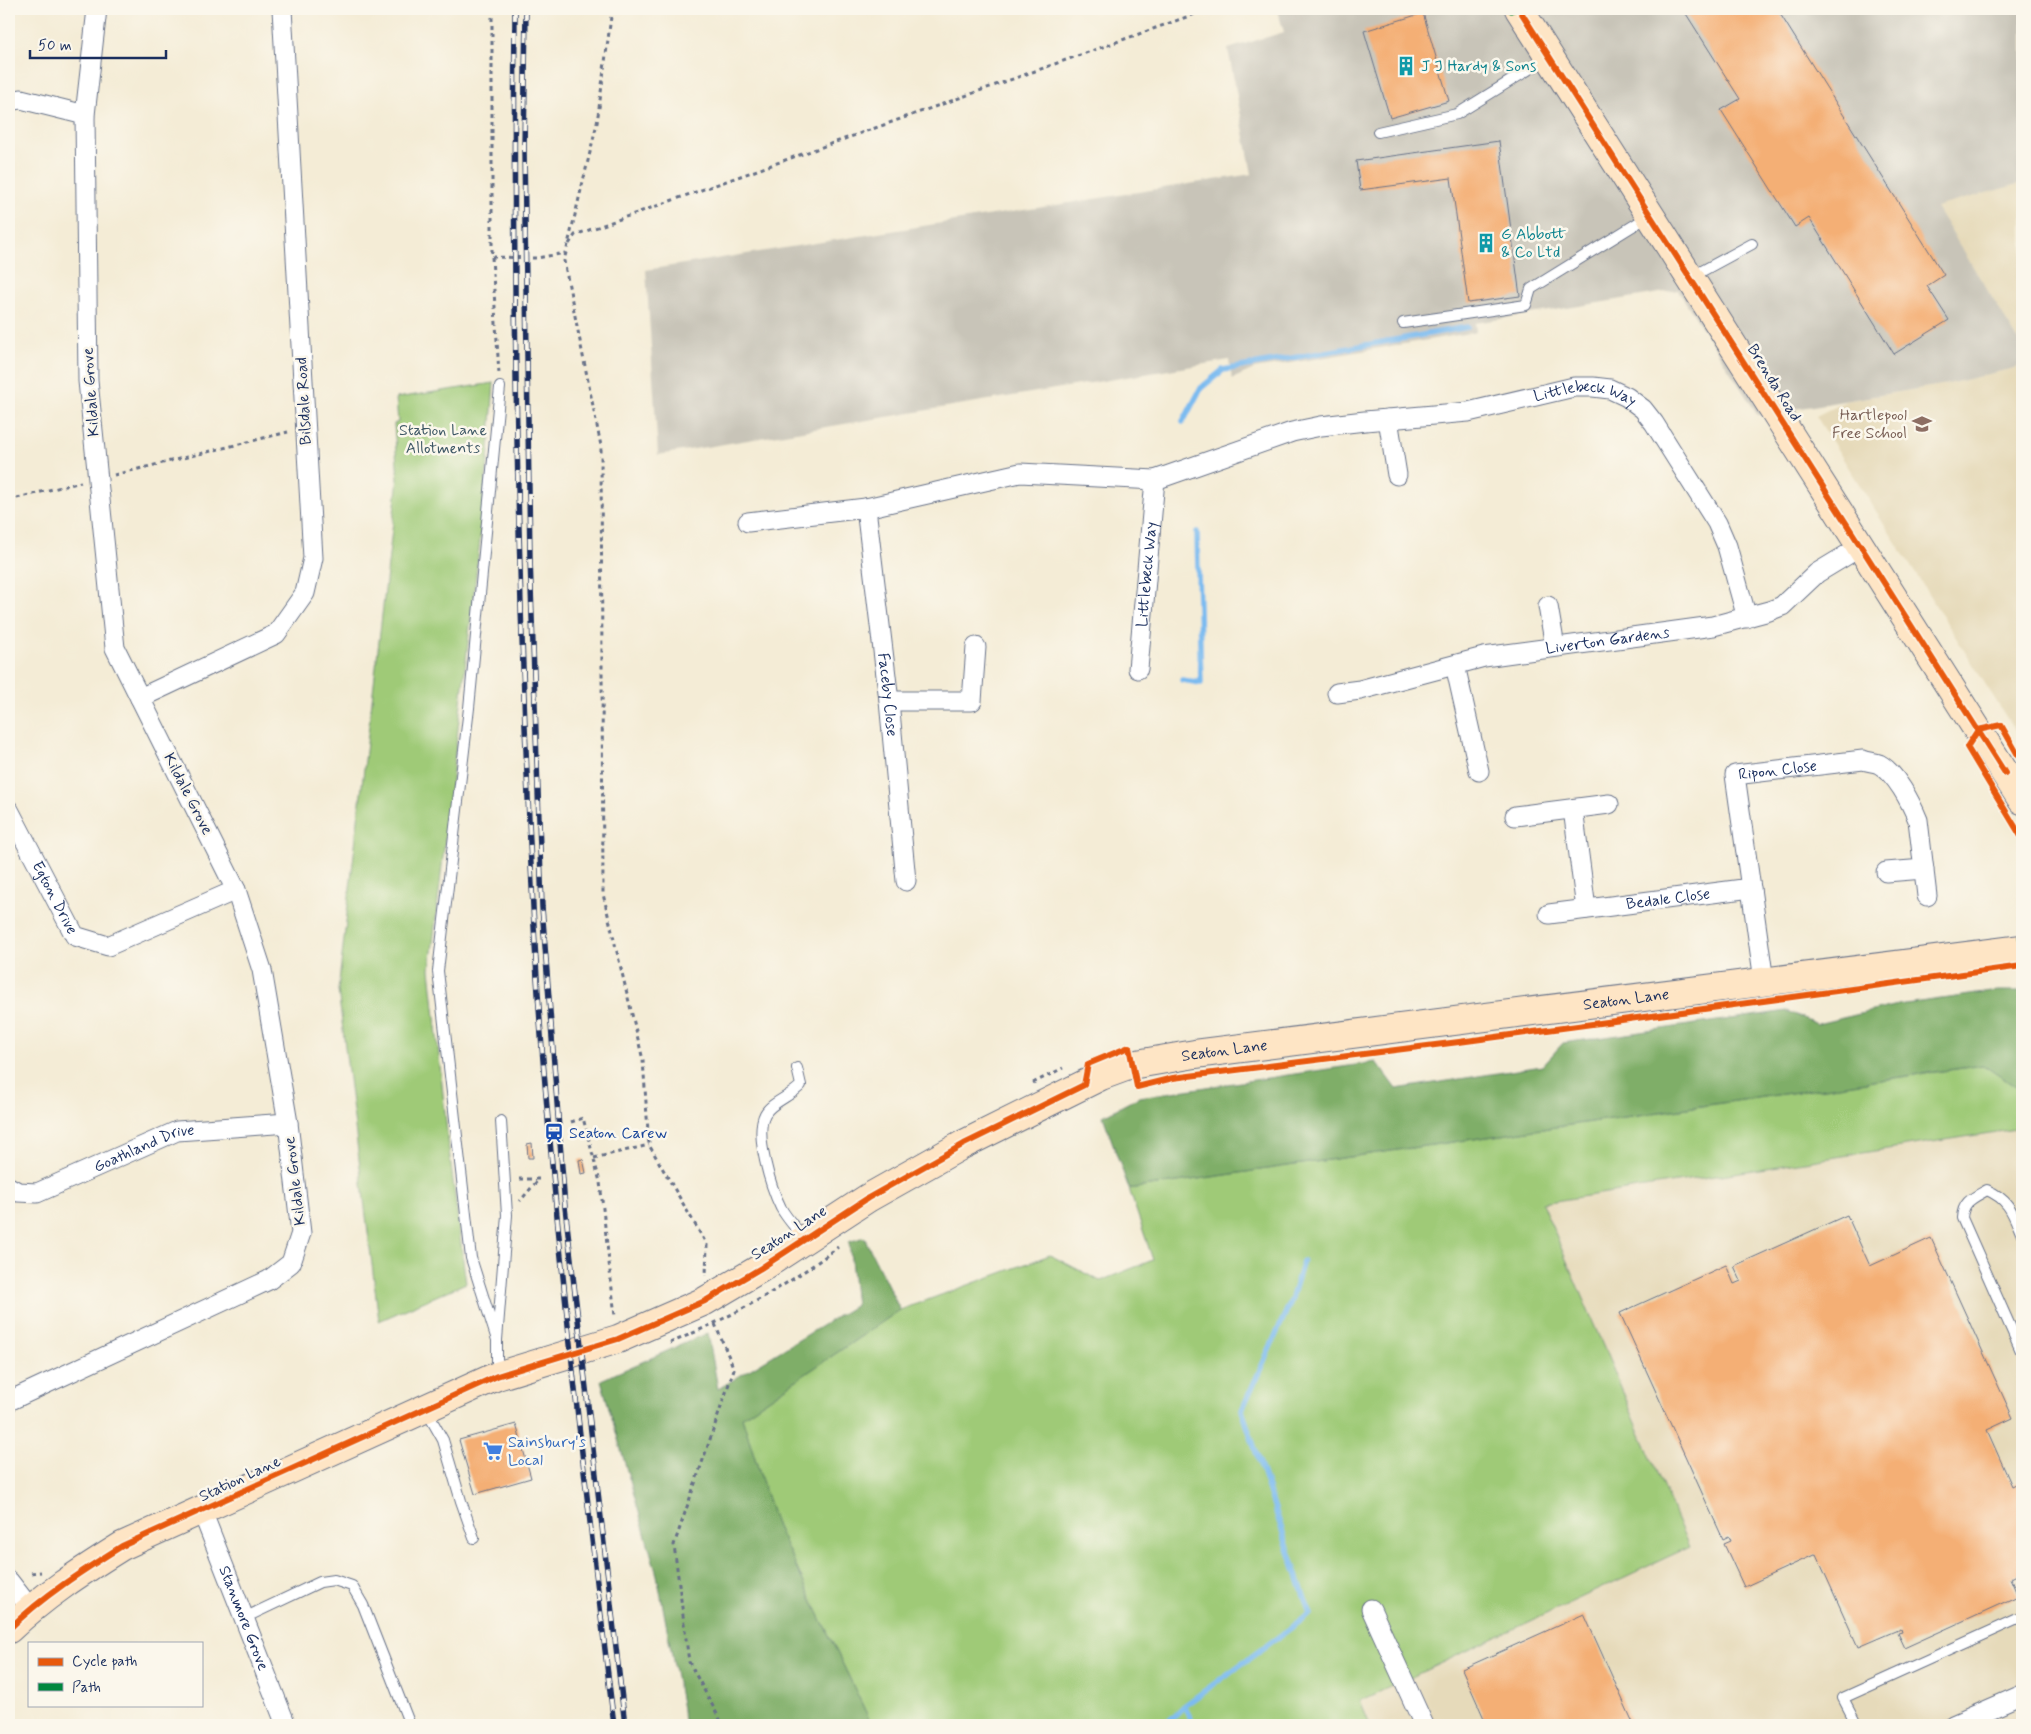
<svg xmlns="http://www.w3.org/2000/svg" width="2031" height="1734" font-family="Mynerve,sans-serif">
<rect width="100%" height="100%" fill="#fbf7ec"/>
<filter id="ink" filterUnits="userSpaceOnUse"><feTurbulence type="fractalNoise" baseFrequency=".02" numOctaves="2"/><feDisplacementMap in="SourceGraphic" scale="10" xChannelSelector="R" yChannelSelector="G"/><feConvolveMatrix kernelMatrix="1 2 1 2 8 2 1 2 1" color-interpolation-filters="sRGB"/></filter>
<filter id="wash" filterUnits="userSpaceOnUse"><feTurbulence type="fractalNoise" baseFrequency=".0096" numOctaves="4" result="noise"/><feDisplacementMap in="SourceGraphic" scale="20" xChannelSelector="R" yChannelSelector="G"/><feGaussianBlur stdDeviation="1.12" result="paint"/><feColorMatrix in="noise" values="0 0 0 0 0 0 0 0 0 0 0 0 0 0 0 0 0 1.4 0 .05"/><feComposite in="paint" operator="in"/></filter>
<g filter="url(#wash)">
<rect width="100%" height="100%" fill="#f4ecd6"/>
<!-- built -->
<path fill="#e6daba" d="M2022,183V346L1935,206Z
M2022,366V742L1816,416L1846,401L1948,384Z
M2022,1128V1725H1370L1359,1701L1689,1547L1542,1203Z"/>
<!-- industrial -->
<path fill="#c8c4b8" d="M1277,9H2022V183L1936,207L2022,346V366L1948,384L1758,415L1678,290L1475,323L1476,332L1254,369L1232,379L1229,360L658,455L646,270L1252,174L1228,49L1284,32Z"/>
<!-- green -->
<path fill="#9fca77" stroke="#5d7c6a" d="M494,383L489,450L480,540L430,969L448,1142L466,1283L379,1321L338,990L398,479L394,424L398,422L396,398Z
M1984,1065L2022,1091V1128L1542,1203L1689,1547L1360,1701L1370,1725H872L776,1525L742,1417L900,1310L1050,1255L1100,1281L1153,1260L1129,1189Z"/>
<!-- forest -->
<path fill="#7fae68" stroke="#4d6e63" d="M1998,991H2022V1091L1983,1065L1129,1189L1103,1116L1139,1097L1376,1062L1396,1089L1542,1066L1563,1043L1787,1011L1817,1024L1898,1005Z
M864,1237L900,1310L742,1417L776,1525L872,1725H685L657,1575L601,1380L708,1333L718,1389L856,1305L849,1242Z"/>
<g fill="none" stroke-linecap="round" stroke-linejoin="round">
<!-- stream -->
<path stroke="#7bbbf0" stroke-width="5.5" d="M1183,422L1201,388L1223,370L1468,327
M1182,680L1201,683L1197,532
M1184,1706L1310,1614L1242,1410L1291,1301L1303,1261
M1165,1725L1184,1706L1194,1725"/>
</g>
<g id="blocks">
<!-- building -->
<path fill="#f4af75" d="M1683,9H1777L1944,275L1927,286L1949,320L1894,354L1809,218L1795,227L1721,110L1740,99Z
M1423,13L1449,101L1390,118L1364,31Z
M1499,141L1520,296L1468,303L1451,178L1360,190L1356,161Z
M532,1143L533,1158H528L527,1144Z
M583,1159L586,1173L581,1174L579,1160Z
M1847,1215L1870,1266L1931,1238L2013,1418L1987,1430L2012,1486L2022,1481V1572L2010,1578L2018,1596L1904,1648L1897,1633L1901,1632L1900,1629L1858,1647L1816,1554L1744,1587L1724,1544L1731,1541L1729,1536L1723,1539L1620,1313L1726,1265L1734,1284L1741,1281L1734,1266Z
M516,1424L531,1478L475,1494L459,1440Z
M1584,1614L1634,1725H1487L1462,1669Z"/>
</g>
</g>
<g filter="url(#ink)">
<use href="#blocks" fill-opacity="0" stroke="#677188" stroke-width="1"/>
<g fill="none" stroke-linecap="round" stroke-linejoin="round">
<defs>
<path id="lane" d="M1378,132L1457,114L1549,57
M1691,277L1752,244
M1403,323L1526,305L1531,289L1649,216
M797,1068L801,1085C792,1096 771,1102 765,1114C754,1134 771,1188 781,1208C787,1219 797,1229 804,1239
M2022,1235C2013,1214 2010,1200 1987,1190C1973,1198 1963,1201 1962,1218L2022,1353
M497,1340L471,1258L438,971L469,708L500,387
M497,1374V1340L507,1215L501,1121
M426,1410L443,1440L461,1501L474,1538
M244,1618L320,1582L334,1580L352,1586L363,1605L410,1725
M1857,1725L1843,1698L2022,1617"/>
<g id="street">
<path d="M9,101L21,99L85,115"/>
<path d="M1388,419L1397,475"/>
<path id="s1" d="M866,508L889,701L906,881"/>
<path id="s2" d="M748,522L866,508L1020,473L1155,480L1292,432L1321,426L1365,421L1468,412L1574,387H1593L1610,389L1627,397L1643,409L1654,423L1717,523L1727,546L1747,618"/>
<path d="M1548,606L1555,647"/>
<path d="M1455,665L1479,771"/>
<path id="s3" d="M1138,669L1155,480"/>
<path id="s4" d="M1337,693L1360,690L1484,657L1713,626L1769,611L1782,606L1817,573L1860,547"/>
<path d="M140,698L276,634L305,593L313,558L282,9"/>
<path d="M889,701H972L976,647"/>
<path d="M1573,809L1586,909"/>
<path id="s5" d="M9,810L75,936L108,946L236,890"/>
<path d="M1515,816L1609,804"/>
<path d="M1886,872L1924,869"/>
<path id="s6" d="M1549,914L1751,888"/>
<path id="s7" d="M1764,981L1735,775L1863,760C1868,762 1874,762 1879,764C1896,773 1911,803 1918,820L1927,896"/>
<path id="s8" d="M9,1187L18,1192L37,1193L177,1131L288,1123"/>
<path d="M9,1401L269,1280L291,1263L301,1233L288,1123L262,970L236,890L115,648L88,381L85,115L97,9"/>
<path id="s9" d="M202,1511L286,1725"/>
<path d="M9,1581L30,1608"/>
<path d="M1371,1609L1424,1725"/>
<path d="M1953,1725L2022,1695"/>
</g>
<g id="secondary">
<path d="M1519,9L2022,800"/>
<path id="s10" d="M9,1629C43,1596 82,1571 122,1546L497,1376L618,1339L705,1301L761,1268L868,1198L964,1144L1101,1076L1131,1065L1195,1054L2022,949"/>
</g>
</defs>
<!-- lane casing -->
<use href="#lane" stroke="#677188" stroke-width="12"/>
<!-- street casing -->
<use href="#street" stroke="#677188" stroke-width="21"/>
<!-- secondary casing -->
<use href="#secondary" stroke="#677188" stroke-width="30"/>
<!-- path -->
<path stroke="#677188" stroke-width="3" stroke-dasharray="4 4" stroke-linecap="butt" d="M492,9V257L499,374
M612,9L597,123L564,261L601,446L603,894L643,1060L649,1145L707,1245L706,1276
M569,244L575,235L1209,9
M492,257L537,258L565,253
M114,475L288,432
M9,500L81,482
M1033,1083L1063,1068
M571,1122L583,1118L600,1182L615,1316
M594,1158L649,1145
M519,1179H539L520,1201
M715,1324L734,1369L674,1545L689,1662L723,1725
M670,1343C730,1318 786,1287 838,1247
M31,1573L41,1572"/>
<!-- lane -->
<use href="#lane" stroke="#fff" stroke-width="10"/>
<!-- street -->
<use href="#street" stroke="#fff" stroke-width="19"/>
<!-- secondary -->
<use href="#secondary" stroke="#fee5c5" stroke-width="28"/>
<defs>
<path id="rail" d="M515,9C513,248 516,487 525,726C530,842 534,957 544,1072C562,1290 588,1508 614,1725
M526,9L524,150L530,558L542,907L565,1207L625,1725"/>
</defs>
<!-- rail casing -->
<use href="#rail" stroke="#1b2f5e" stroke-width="5.5"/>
<!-- rail -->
<use href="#rail" stroke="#fbf7ec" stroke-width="4" stroke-dasharray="11" stroke-linecap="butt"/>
<!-- quiet -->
<path stroke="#00873e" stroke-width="5" stroke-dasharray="10 5" stroke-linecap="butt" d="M1509,9L1511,11L1516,9
M2022,937H2020L2022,950"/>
<defs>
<path id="cycleway" d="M1519,9L2005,773
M2022,762L2001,725L1978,730L1967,747L2022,838
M1084,1085L1088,1064L1129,1047L1137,1087L1173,1078L1459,1042L2022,966
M9,1629C43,1596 82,1571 122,1546L497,1376L618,1339L705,1301L761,1268L868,1198L964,1144L1084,1085"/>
</defs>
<!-- cycleway casing -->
<use href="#cycleway" stroke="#fbf7ec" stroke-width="9"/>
<!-- cycleway -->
<use href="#cycleway" stroke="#e8590c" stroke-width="6"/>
</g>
</g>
<!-- icons -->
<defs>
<symbol id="building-bare" viewBox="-9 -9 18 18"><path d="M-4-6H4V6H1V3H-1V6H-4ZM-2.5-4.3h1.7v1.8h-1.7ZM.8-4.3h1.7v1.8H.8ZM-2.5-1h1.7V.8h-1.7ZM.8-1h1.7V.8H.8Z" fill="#0f9aa8" stroke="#fbf7ec" stroke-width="2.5" paint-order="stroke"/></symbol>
<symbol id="school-bare" viewBox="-9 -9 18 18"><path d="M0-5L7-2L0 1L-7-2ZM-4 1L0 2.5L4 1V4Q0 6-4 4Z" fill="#8d6e63" stroke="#fbf7ec" stroke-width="2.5" paint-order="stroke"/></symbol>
<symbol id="station-bare" viewBox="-9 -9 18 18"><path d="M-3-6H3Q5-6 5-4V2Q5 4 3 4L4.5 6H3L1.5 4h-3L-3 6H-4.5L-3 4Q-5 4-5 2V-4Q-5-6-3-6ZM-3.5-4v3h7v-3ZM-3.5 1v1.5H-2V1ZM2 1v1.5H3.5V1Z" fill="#1a4fb4" stroke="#fbf7ec" stroke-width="2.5" paint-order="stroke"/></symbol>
<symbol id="supermarket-bare" viewBox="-9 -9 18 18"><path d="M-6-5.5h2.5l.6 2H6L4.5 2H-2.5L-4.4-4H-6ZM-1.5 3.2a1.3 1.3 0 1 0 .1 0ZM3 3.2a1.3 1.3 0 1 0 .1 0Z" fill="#3f7fe0" stroke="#fbf7ec" stroke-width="2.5" paint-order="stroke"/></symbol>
</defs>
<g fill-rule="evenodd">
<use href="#building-bare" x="1392" y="52" width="28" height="28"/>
<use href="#building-bare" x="1472" y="229" width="28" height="28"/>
<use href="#school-bare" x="1908" y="410" width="28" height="28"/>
<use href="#station-bare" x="540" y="1119" width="28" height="28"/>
<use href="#supermarket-bare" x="479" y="1437" width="28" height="28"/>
</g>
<g text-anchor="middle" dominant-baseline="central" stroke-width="5" stroke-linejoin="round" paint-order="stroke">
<!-- culture labels -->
<g font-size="16" fill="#0d838f" stroke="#fbf7ec" text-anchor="start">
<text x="1421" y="66">J J Hardy &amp; Sons</text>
<text x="1501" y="234">G Abbott<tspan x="1501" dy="18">&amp; Co Ltd</tspan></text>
</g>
<!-- street labels -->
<g font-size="16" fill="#1b2f5e" stroke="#fbf7ec">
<text transform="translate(1774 383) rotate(58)">Brenda Road</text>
<text transform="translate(91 392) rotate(-94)">Kildale Grove</text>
<text transform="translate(304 401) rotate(-93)">Bilsdale Road</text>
<text stroke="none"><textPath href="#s2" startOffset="855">Littlebeck Way</textPath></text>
<text stroke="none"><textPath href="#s3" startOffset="95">Littlebeck Way</textPath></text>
<text stroke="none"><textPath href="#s4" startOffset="276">Liverton Gardens</textPath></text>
<text stroke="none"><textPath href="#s1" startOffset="188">Faceby Close</textPath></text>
<text stroke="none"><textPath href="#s7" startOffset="251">Ripon Close</textPath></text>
<text transform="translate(188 794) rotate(63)">Kildale Grove</text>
<text stroke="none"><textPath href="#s5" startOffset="99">Egton Drive</textPath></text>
<text stroke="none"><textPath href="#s6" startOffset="120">Bedale Close</textPath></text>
<text stroke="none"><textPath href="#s10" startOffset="1761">Seaton Lane</textPath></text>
<text stroke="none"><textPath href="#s10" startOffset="1356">Seaton Lane</textPath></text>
<text stroke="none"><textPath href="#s8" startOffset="146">Goathland Drive</textPath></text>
<text transform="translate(295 1181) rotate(-97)">Kildale Grove</text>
<text transform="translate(789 1233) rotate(-33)">Seaton Lane</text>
<text transform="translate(240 1479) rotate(-25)">Station Lane</text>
<text stroke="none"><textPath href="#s9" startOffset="115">Stanmore Grove</textPath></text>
</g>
<!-- education labels -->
<g font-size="16" fill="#785e54" stroke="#fbf7ec" text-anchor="end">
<text x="1907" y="415">Hartlepool<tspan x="1907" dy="18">Free School</tspan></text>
</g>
<!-- park labels -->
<g font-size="16" fill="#3c5664" stroke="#fbf7ec">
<text x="443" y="430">Station Lane<tspan x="443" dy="18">Allotments</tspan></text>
</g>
<!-- transit labels -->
<g font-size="16" fill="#164399" stroke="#fbf7ec" text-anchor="start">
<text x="569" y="1133">Seaton Carew</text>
</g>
<!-- shop labels -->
<g font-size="16" fill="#366cbe" stroke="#fbf7ec" text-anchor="start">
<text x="508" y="1442">Sainsbury's<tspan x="508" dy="18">Local</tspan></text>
</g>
</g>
<!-- margin -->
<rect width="2031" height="1734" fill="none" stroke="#fbf7ec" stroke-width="30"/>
<!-- legend -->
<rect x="28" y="1642" width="175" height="65" fill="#fbf7ec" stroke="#a1a7b3"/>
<rect x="38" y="1658" width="25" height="8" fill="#e8590c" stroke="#a1a7b3"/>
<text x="72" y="1666" font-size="15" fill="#1b2f5e">Cycle path</text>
<rect x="38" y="1683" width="25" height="8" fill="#00873e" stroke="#a1a7b3"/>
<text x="72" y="1692" font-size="15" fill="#1b2f5e">Path</text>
<!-- scale -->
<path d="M30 50v8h136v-8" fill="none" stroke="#1b2f5e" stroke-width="2.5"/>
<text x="38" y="50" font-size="15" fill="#1b2f5e" stroke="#fbf7ec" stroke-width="4" paint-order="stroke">50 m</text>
</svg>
